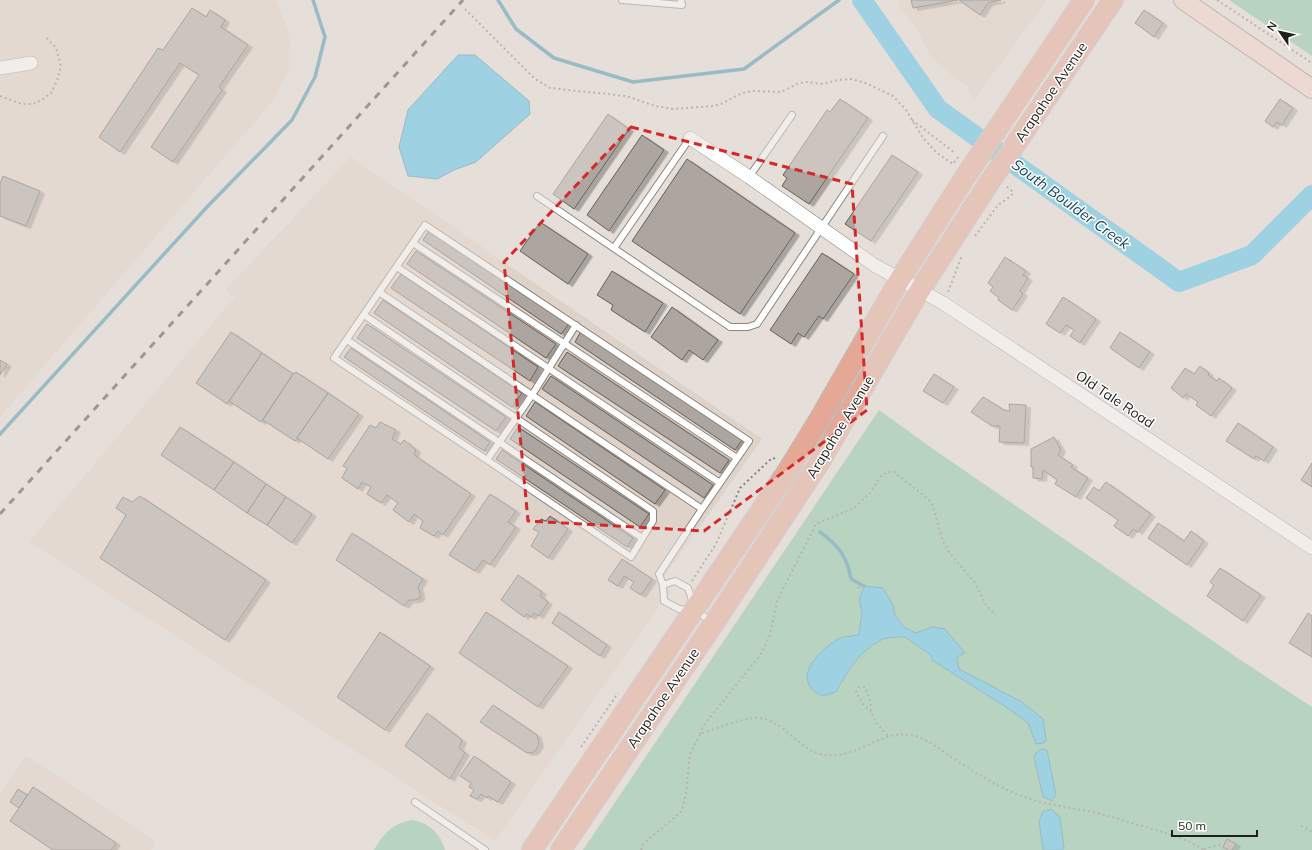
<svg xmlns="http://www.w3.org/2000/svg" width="1312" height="850" font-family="Mulish,sans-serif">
<defs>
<filter id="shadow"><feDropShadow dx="4.5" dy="2.5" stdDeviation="0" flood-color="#0004"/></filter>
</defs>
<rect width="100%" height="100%" fill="#e6dfd9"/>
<!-- built -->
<path fill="#dfd2c8" d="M0,0H276L290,37L289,70L271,103L0,417Z
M898,0H1047L974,100L966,86L940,65L929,54L917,29L900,7Z
M351,157L762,439L660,583L671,590L495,841L29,542L235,297L225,290Z
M26,756L88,796L156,842L151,850H0V793Z"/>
<!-- green -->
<path fill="#82c69f" d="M1229,0H1312V56Z
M879,410L936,451L1239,659L1312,707V850H583Z
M413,820C429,823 441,834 445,850H374C383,834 394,822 413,820Z"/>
<!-- water -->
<path fill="#47c0ee" stroke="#3c90af" d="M458,55H475L529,101L530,114L476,162L454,170L437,179L408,176L399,147L408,110Z
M864,586L883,588L893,605L895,615L904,627L916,633L932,627L945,629L965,653L957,657L959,669L1022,702L1043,719L1046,740L1044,743L1036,744L1028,723L1009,709L932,660L931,655L905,637C898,637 889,637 883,639C860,650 848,670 836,692L822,696C819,694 815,692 812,689C795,671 827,643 843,637C848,636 854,636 859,635L862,611L859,600Z
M1041,749L1047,750L1056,795L1052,801L1043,797L1034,757L1036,753Z
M1051,809L1060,817L1064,847L1063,850H1043L1039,821L1043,812Z"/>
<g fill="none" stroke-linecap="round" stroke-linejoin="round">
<!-- stream -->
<path stroke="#3c90af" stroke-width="3.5" d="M498,0L516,29L554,58L633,82L744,69L839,0
M0,434L206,208L292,120L315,77L325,37L313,0
M820,532C838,545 847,556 851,579L864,586"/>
<!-- river -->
<path stroke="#47c0ee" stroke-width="20" d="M862,0L938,109L1179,282L1252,255L1312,195"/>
</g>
<!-- building -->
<path fill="#aca5a0" stroke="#655f5a" filter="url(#shadow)" d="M911,0H958L913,8Z
M959,0H1001L988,3L980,15Z
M192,8L206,17L210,10L225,20L221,27L248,45L219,87L222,90L173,162L151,147L199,75L180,63L120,152L99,137L158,48L163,50Z
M1144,10L1163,23L1154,37L1135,23Z
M840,99L868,118L809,204L782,186L787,178L783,175L827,110L830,112Z
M1280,99L1293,108L1282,125L1277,122L1273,127L1265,121Z
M608,114L629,129L574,209L553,194Z
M642,135L664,150L609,231L587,215Z
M892,155L918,172L871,241L845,224Z
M687,159L795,233L740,314L632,241Z
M3,176L40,191L26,226L0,216V184Z
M540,222L588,254L568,284L520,251Z
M429,231L569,324L561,334L423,240Z
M416,251L556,344L546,358L407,264Z
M822,253L854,274L823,319L819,316L804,337L798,333L791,344L770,330Z
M1005,257L1026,271L1023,275L1028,278L1020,291L1023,294L1012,310L998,300L999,298L990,291L993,287L988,283Z
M612,271L663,303L645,332L611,310L613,305L597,295Z
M401,274L538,367L530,381L391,288Z
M1063,297L1096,319L1080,343L1070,336L1074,330L1066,325L1060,333L1046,324Z
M383,300L522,393L512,407L374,313Z
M672,307L718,340L703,360L689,350L682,360L651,337Z
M367,324L506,417L496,431L357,338Z
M581,331L742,440L735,450L575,342Z
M231,332L262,353L227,404L196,383Z
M1120,332L1150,352L1139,368L1110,348Z
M351,348L490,442L484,451L344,357Z
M567,352L729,460L720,473L558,366Z
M262,353L293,374L261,422L229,401Z
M0,360L7,364L0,375Z
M1200,366L1209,373L1208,375L1217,381L1219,378L1232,388L1211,416L1196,405L1198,402L1186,394L1183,398L1171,388L1185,368L1194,374Z
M296,372L328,393L295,441L263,420L293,374Z
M934,374L954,387L943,403L923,391Z
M551,376L713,485L704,498L542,389Z
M328,393L359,414L328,459L297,438Z
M983,397L1004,410L1010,411L1009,404L1026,405L1024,443L999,442L1000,426H992L971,412Z
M535,402L665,490L655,504L526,416Z
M380,422L396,430L392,439L401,444L404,440L416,450L414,455L471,494L443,535L438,531L434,536L420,528L423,521L414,514L409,522L393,510L398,503L387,495L381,503L367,494L371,487L362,482L358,489L342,478L347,468L343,466L370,425L376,428Z
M1238,423L1273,447L1264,461L1256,456L1254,459L1226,441Z
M180,427L234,462L214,490L161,455Z
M518,427L649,514L640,527L510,439Z
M1054,437L1061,450L1058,455L1073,465L1071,467L1088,478L1076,497L1055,484L1057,480L1043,470L1042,479L1033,478V467H1031V449Z
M502,450L633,538L627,547L496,459Z
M234,462L266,484L247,513L214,490Z
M1312,463V487L1301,480Z
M1106,482L1151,514L1138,532L1133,529L1128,536L1114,526L1118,520L1086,498L1094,487L1099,491Z
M266,484L286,497L267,525L247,513Z
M490,494L516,511L508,522L516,527L490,565L483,560L475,571L449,555Z
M140,496L266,580L225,640L100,558L126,515L116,508L123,497L132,502Z
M286,497L312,514L292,543L267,525Z
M550,516L568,529L548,558L531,546L539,532L533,529L541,519L546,521Z
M1158,523L1184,541L1191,531L1204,541L1187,565L1148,538Z
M352,533L423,579L418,587L420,593V598L415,600H409L404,606L336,560Z
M622,559L652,579L641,595L630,588L634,582L624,576L618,586L608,580Z
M1220,568L1261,595L1243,621L1207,596L1214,585L1210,582Z
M518,575L542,592L540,596L548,602L539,616L534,613L531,617L526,614L524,617L501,600Z
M486,612L568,666L538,707L459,653Z
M559,612L607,645L600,656L552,623Z
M1308,613L1312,616V657L1289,643Z
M380,632L430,666L385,730L337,697Z
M493,705L537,735L539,745L534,752L527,753L480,722Z
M427,713L462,740L459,748L465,753L450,779L405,746Z
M474,756L511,782L498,802L488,796L487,798L481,794L477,799L470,796L474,790L469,787L471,783L460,776Z
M33,787L116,843L111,850H53L10,821Z
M18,789L27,795L19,808L10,802Z
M1227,839L1236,844L1232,850H1228L1223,847Z"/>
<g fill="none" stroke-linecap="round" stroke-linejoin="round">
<defs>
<path id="lane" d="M622,0L682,5L681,0
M749,177L792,115
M537,196L730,327H748L757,324L883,136
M413,243L737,458
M614,248L690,138
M397,267L720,483
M379,292L532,395L576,325
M364,315L653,511V521L631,557L487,460
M347,340L642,538
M702,509L749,441L425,225L334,358L487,460L532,395L702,509L659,574L663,585L664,601L679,609L695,610L712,622
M663,585L675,581L688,588L693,603
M415,802L485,850"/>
<path id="street" d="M0,68L31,63
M690,138L749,177L874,265L943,303L1312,548"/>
<path id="secondary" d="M1183,0L1312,89"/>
<path id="primary" d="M998,128L1084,0
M1019,139L1113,0
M532,850L787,472L819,420L900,279L967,174
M561,850L714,623L821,460L920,290L987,186"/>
</defs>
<!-- lane casing -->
<use href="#lane" stroke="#8c8680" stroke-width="8"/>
<!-- street casing -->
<use href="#street" stroke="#8c8680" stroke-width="14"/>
<!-- secondary casing -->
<use href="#secondary" stroke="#8c8680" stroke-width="20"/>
<!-- primary casing -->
<use href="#primary" stroke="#bcbcbb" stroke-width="22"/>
<!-- path -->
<path stroke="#84807b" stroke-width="2" stroke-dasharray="2 3" stroke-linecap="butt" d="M1217,0L1312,63
M465,9L535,79L550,88L626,96L655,106L673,109L713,106L721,104L742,93L752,91L781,92L799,83L806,82L823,84L838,80L851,79L863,82L893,96L906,110L923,138L937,153L953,164L958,157
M0,96L22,104H33L42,100L51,93L57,81L61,66L56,48L45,36
M912,120L955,153
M975,236L998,205L1011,196L1013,192L1006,186
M948,292L962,255
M692,581L716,544L740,488L772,458L778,459
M858,588L867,584
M871,712L862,703L856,692L859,687H865L870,700L871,712L875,721L888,736
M700,734L703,726L758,658L764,648L770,635L777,601L816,524L854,508L870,493L881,476L887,472H894L928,499L933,506L943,541L949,552L975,583L986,605L996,615
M581,747L618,693
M1301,826L1312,832
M1204,849L1219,845L1227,850
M641,850L643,844L682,811L686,793L690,754L700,734C716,729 738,719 755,718C788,718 799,758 834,755C863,754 885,728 915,736C928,740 940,749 951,757C972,770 992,784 1014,793C1040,804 1066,807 1093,812C1106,815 1118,819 1131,823C1156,830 1182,836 1204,850"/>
<!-- lane -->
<use href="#lane" stroke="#fff" stroke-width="6"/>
<!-- street -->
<use href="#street" stroke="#fff" stroke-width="13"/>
<!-- secondary -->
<use href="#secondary" stroke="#f2d3ca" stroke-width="18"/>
<!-- primary -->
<use href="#primary" stroke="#e5a796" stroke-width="20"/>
<!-- rail -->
<path stroke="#45423e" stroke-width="3" stroke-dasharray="7 7" stroke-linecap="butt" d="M0,514L463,0"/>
<defs>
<path id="primary-bridge" d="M967,174L998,128
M987,186L1019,139"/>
</defs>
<!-- primary-bridge casing -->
<use href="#primary-bridge" stroke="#bcbcbb" stroke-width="22" stroke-linecap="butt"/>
<!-- primary-bridge -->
<use href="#primary-bridge" stroke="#e5a796" stroke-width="20"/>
</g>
<!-- marked area -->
<path d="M0 0H1312V850H0ZM631,127L852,184L867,410L704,531L528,521L504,262Z" fill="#e6dfd9" fill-opacity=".55" fill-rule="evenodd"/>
<path fill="none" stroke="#d62828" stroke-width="3" stroke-dasharray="8 5" stroke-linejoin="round" d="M631,127L852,184L867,410L704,531L528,521L504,262Z"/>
<g text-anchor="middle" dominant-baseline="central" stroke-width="3" stroke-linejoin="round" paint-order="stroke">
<!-- street labels -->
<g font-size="14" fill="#211f1c" stroke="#fff">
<text transform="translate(1051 92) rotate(-56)">Arapahoe Avenue</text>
<text transform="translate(1115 399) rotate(34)">Old Tale Road</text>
<text transform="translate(840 427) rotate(-59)">Arapahoe Avenue</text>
<text transform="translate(663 698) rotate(-56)">Arapahoe Avenue</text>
</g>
<!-- water labels -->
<g font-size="15" font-style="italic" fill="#14475a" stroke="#fff">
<text transform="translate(1071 204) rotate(36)">South Boulder Creek</text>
</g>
</g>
<!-- north arrow -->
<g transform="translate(1280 32) rotate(304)" stroke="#ffffff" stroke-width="3" paint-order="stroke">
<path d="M0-3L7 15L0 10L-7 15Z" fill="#211f1c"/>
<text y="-6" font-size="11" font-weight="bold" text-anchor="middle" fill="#211f1c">N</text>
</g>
<!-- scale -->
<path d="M1172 830v6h85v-6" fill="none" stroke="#211f1c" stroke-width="2"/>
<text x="1178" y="830" font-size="12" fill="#211f1c" stroke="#ffffff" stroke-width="3" paint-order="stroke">50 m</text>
</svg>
